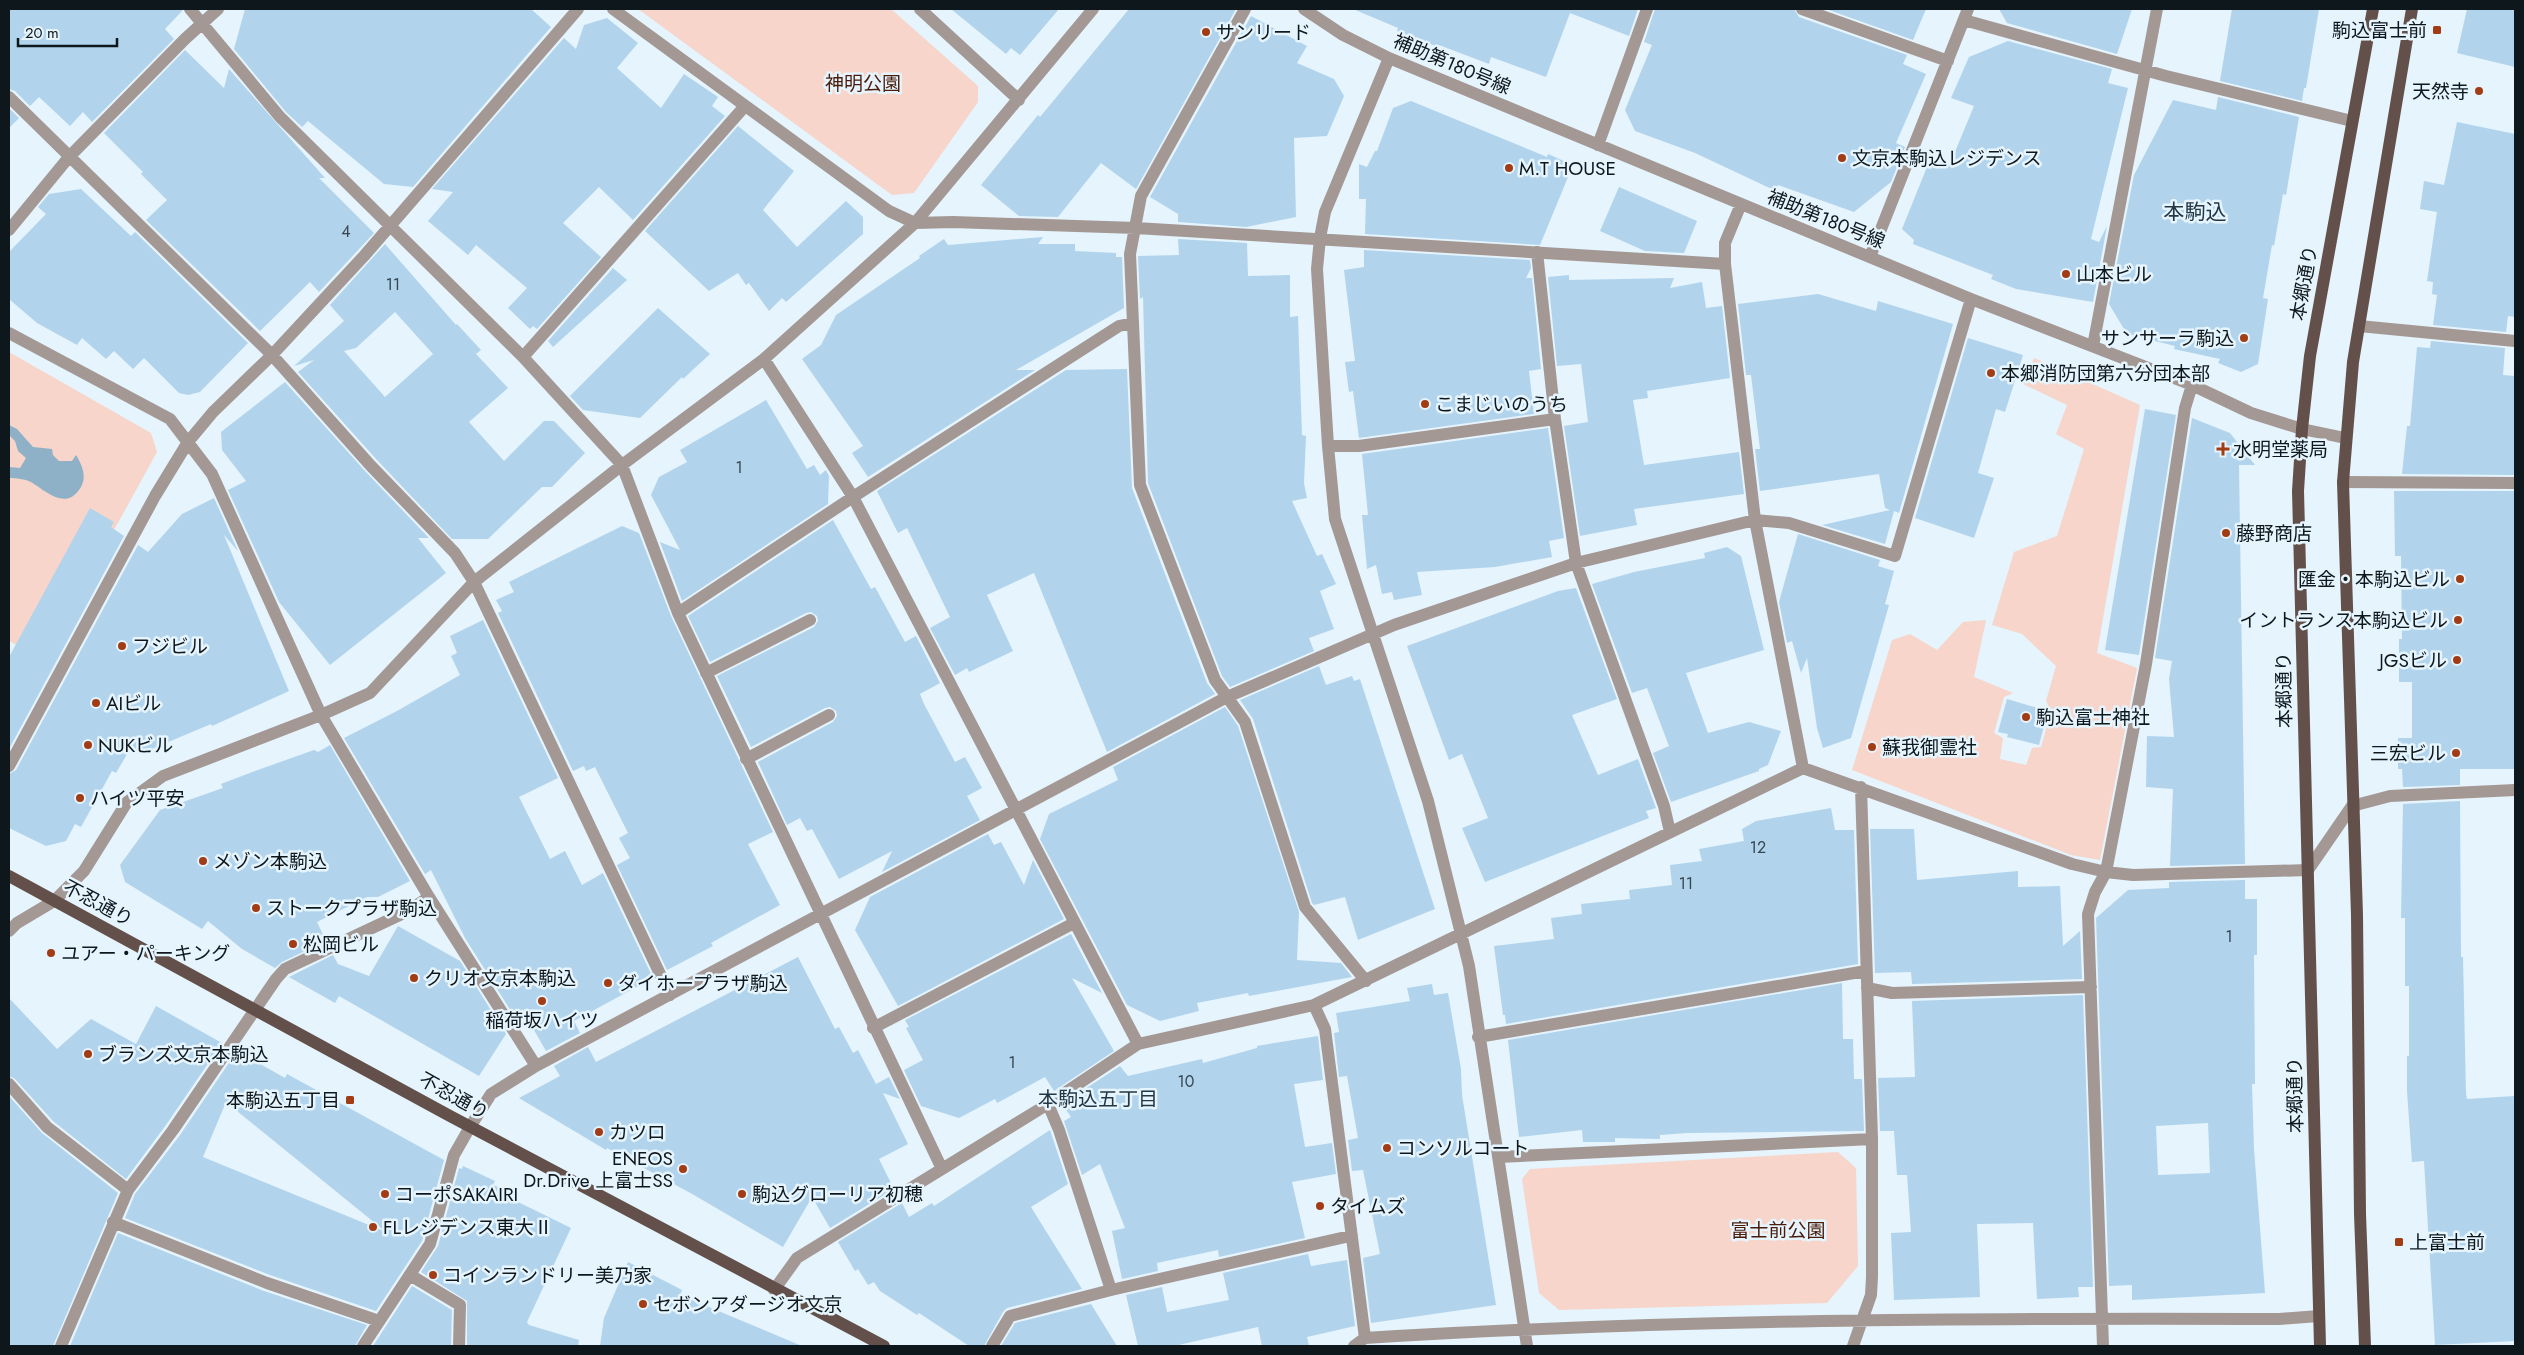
<svg xmlns="http://www.w3.org/2000/svg" width="2524" height="1355" font-family="Jost,'Noto Sans JP',sans-serif">
<rect width="100%" height="100%" fill="#e5f4fd"/>
<!-- green -->
<path fill="#f7d5ca" d="M638,9H891L978,86V102L914,193L892,195Z
M9,352L151,433L157,452L43,659L9,641Z
M2034,358L2140,405L2097,653L2137,668L2100,860L2071,855L1852,770L1892,640L1910,634L1937,650L1963,622L1986,620L1974,677L2013,693L2004,697L1994,733L2003,738L2000,759L2026,765L2032,748L2041,747L2051,711L2046,701L2056,666L2022,634L1992,625L2014,552L2057,536L2084,449L2056,434L2067,405L2023,384Z
M1838,1152L1856,1168L1858,1266L1827,1303L1559,1310L1539,1293L1522,1179L1530,1169Z"/>
<!-- water -->
<path fill="#8eb1c7" d="M9,425L17,429L33,447L52,449L53,455L59,461H72L76,455C82,465 87,476 81,487C66,512 46,491 31,482C25,479 16,478 9,478V467L20,468L26,458L18,451L15,441L9,435Z"/>
<!-- building -->
<path fill="#b1d4ec" fill-rule="evenodd" d="M9,9H182V11L165,29L174,39L92,122L83,112L70,126L39,97L30,106L15,91L9,89Z
M245,9H531L551,27L413,187L384,184L308,121L302,127L286,112L234,49Z
M951,9H1059L1020,55L1011,48L1006,54Z
M1129,9H1236L1136,189L1101,163L1058,217L1019,216L981,185L1038,115L1040,117Z
M1353,9H1638L1629,36L1570,13L1546,77L1491,57L1489,64L1439,45L1438,47L1397,31L1398,28Z
M1655,9H1794L1799,17L1907,55L1903,64L1926,74L1896,143L1905,147L1891,182L1854,212L1778,185L1776,191L1695,153L1635,131L1625,110L1652,45L1644,42Z
M1826,9H1926L1913,40Z
M1999,9H2132L2117,54L2007,23Z
M2232,9H2319L2306,88H2304L2302,101L2220,81Z
M2467,9H2515V67L2457,53Z
M1251,16L1307,46L1297,63L1334,79L1344,96L1327,136L1294,138L1296,217L1246,227L1178,222V214L1150,197Z
M607,18L638,43L617,68L661,108L684,74L718,97L712,106L725,116L633,220L599,187L563,223L601,257L537,329L533,326L530,329L508,308L527,288L476,245L468,255L428,221L453,192L432,189L564,38L576,49L584,25Z
M2008,41L2112,69L2108,83L2128,88L2091,239L2099,242L2107,226L2093,302L2016,289L1991,279L1993,275L1913,244L1914,240L1902,229L1931,157L1950,164L1974,106L1951,98L1969,57Z
M185,50L224,88L229,69L325,178H319L374,233L319,292L310,282L260,331L146,220L167,200L141,174L143,172L104,133Z
M2218,97L2299,117L2286,195L2283,194L2274,246L2272,245L2263,298L2268,299L2258,364L2241,372L2218,363L2220,359L2174,349L2175,346L2127,334L2109,304L2134,175L2173,100L2216,110Z
M1411,101L1547,157L1548,154L1573,165L1540,245L1365,234L1366,199H1359V164L1367,167L1375,151H1377L1393,108Z
M9,108L19,118L9,128Z
M2457,122L2515,134V317L2508,316L2506,332L2433,325L2437,295L2432,294L2433,282L2427,281L2437,212L2420,209L2424,181L2444,185Z
M738,126L794,171L763,210L797,247L846,201L863,217V234L786,302L782,298L769,311L749,283L746,285L738,273L709,291L645,231Z
M1619,187L1697,221L1684,253L1645,251L1600,231Z
M81,189L131,236L135,232L248,343L200,392L188,395L179,393L144,358L133,369L114,351L106,359L82,338L77,345L37,323L9,299V252L46,214L38,207L49,194Z
M1043,237L1038,244H1075V251L1116,253V257H1122L1124,308L1016,370H1035L868,477L852,453L863,446L802,359L821,345L836,315L920,258L919,256L944,239L948,245Z
M1178,239L1247,243L1248,276L1290,275V317L1298,316L1302,435L1306,436L1304,483L1307,498L1292,501L1317,556L1322,554L1336,584L1320,591L1334,629L1309,638L1314,651L1230,687L1222,676L1148,483L1143,297L1140,299L1138,256L1179,255Z
M385,244L456,325L457,324L481,350L476,354L508,388L469,422L504,461L544,421H554L585,453L552,487H542L488,539H452L377,460L298,372L314,360L294,366L344,321L330,305ZM395,312L433,354L385,397L344,351L356,348Z
M1364,250L1530,260L1531,268L1526,278H1532L1541,369L1529,371L1534,414L1359,438L1353,391L1349,392L1345,362L1355,361L1344,270L1364,267Z
M613,268L627,280L553,347L548,341Z
M1569,275V280L1674,278L1670,288L1702,282L1706,308L1722,306L1730,378L1647,391L1648,398L1633,400L1644,465L1739,452L1744,494L1634,509L1637,525L1580,536L1564,426L1588,422L1581,364L1557,366L1548,277Z
M1818,294L1876,311L1878,301L1953,324L1899,513L1894,511L1885,544L1822,525L1890,510L1885,508L1879,474L1760,491L1755,449H1760L1751,375H1746L1738,304Z
M658,308L710,354L683,379L682,377L640,418L583,410L570,396Z
M1968,338L2023,355L2005,412L1996,409L1978,473L1994,478L1974,538L1915,518Z
M2431,341L2505,348L2503,375L2515,376V475L2402,474L2407,426H2410L2417,347L2430,348Z
M1127,369L1132,488L1207,683L1215,694L1107,752L1034,573L987,595L1013,651L969,672L967,668L955,675L930,628L950,617L907,528L898,533L877,491L1066,370Z
M285,382L365,471L429,538H418L446,573L330,665L279,602L228,490L246,481L222,450L221,432Z
M766,400L807,469L814,465L820,475L826,470L829,476L828,504L682,601L660,542L680,550L651,495L659,477L687,462L680,450Z
M2145,409L2176,415L2139,655L2105,650Z
M2192,418L2230,433L2255,465H2239L2245,864L2170,866L2173,789L2146,787L2147,736L2174,737L2169,679L2172,661L2155,658Z
M1548,428L1564,538L1549,541L1552,557L1495,567L1417,572L1422,595L1394,600L1392,592L1382,594L1376,565L1367,569L1362,515H1368L1362,454Z
M2394,491H2515V769H2460V785L2403,787L2402,769H2398V738H2412V682H2399V639H2402L2401,556H2395Z
M214,498L238,551L224,535L289,691L212,726L211,724L140,754L130,749L116,773L112,771L81,827L75,824L66,841L46,846L9,828V774L16,770L138,545L148,552L182,514Z
M90,508L114,522L111,527L124,536L9,749V657Z
M833,520L871,589L875,587L905,642L916,636L940,683L920,694L924,704L955,762L965,757L982,788L967,796L980,820L882,872L892,851L839,879L812,829L807,831L800,818L787,825L758,762L833,722L837,716L836,711L830,707L825,708L751,747L717,676L814,627L818,621L817,616L811,612L806,613L710,662L688,616Z
M622,526L639,533L671,616L773,832L748,844L780,905L711,943L713,946L667,970L617,865L630,858L619,838L628,833L595,767L586,771L584,766L573,771L498,613L502,611L496,600L514,592L509,582Z
M1798,534L1880,560L1878,566L1894,571L1885,604L1889,605L1851,738L1823,748L1817,728L1807,658L1801,673L1792,641L1787,643L1779,602Z
M1727,547L1741,556L1764,650L1686,673L1708,733L1749,722L1781,731L1768,765L1759,769V771L1671,802L1653,753L1669,746L1647,688L1632,693L1592,584L1634,572L1705,558L1704,553Z
M1576,588L1617,699L1572,715L1598,775L1638,759L1656,808L1646,811L1649,818L1485,882L1462,828L1488,818L1462,754L1449,760L1407,646L1558,591Z
M483,620L558,778L519,797L550,859L565,851L582,885L603,873L653,978L574,1021L580,1033L546,1051L522,1009L516,1019L465,938L431,870L425,874L344,738L397,711L460,675L451,656L457,653L450,636Z
M1319,666L1326,685L1352,676L1354,681L1360,679L1435,909L1358,940L1345,897L1314,905L1312,903L1253,719L1240,700Z
M2007,699L2048,711L2039,745L2007,737L2008,734L1998,732Z
M1225,707L1238,726L1299,912L1297,960L1341,963L1352,977L1249,996L1248,993L1197,1003L1199,1011L1160,1021L1127,1005L1040,839L1049,814L1118,780L1113,767Z
M330,745L410,881L378,897H367L317,922L326,941L282,962L275,968L242,949L208,921L202,929L125,882L120,865L160,810L223,788L221,784L255,771L314,750L318,752Z
M2460,801L2461,957H2463L2466,1094L2467,1099L2515,1096V1341L2435,1345L2424,1161L2412,1162L2407,1091V1056H2409V986H2405V918H2401L2403,804Z
M1831,808L1835,830H1854L1858,964L1506,1024L1505,1015H1503L1494,946L1554,939L1551,918L1582,914L1581,904L1630,899L1629,890L1672,885L1670,865L1702,861L1699,849L1744,841L1742,829L1756,821Z
M1870,829H1914L1917,880L2018,871V887L2060,886L2063,946L2080,931L2082,979L1912,984L1911,972L1875,973Z
M988,834L994,845L1001,842L1024,885L1033,860L1064,919L898,1006L855,930L870,897Z
M2245,880V899H2257V955H2254L2255,1084H2252L2254,1149L2265,1293L2132,1300V1285L2109,1286L2096,918L2128,890L2169,888V882ZM2208,1123L2210,1173L2158,1175L2156,1126Z
M398,926L460,961L506,1034L479,1076L339,996L335,1003L289,977L333,955L338,964L369,976Z
M1071,934L1102,993L1072,978L1114,1051L1054,1091L1045,1077L997,1103L995,1099L959,1118L921,1106L904,1070L923,1060L906,1028L909,1027L905,1020Z
M798,957L835,1029L839,1027L853,1053L858,1050L876,1084L889,1077L900,1099L883,1093L908,1144L879,1159L894,1189L830,1228L812,1197L783,1247L694,1195L607,1148L606,1150L519,1098L560,1076L554,1066L588,1047L596,1062Z
M1842,983L1843,1039H1853L1854,1079H1862L1864,1131L1687,1133L1660,1135V1139L1615,1138V1142H1583L1582,1130L1519,1137L1508,1040Z
M1432,984L1434,995L1448,993L1461,1069L1462,1095L1496,1305L1371,1323L1363,1258L1380,1254L1363,1170L1352,1171L1348,1140L1358,1138L1347,1076L1339,1077L1334,1033L1339,1032L1336,1013L1410,1001L1407,988Z
M2083,995L2093,1287H2078L2079,1297L2037,1299L2033,1223L1977,1224L1980,1297L1894,1300L1891,1233L1911,1232L1907,1175H1897L1894,1131H1880L1878,1078L1915,1077L1912,1001Z
M9,998L57,1049L91,1019L136,1044L156,1006L222,1043L166,1125L126,1179L53,1121L15,1079L9,1076Z
M1318,1036L1323,1080L1294,1084L1305,1147L1332,1143L1336,1174L1292,1182L1305,1238L1219,1257L1218,1250L1157,1263L1158,1271L1122,1279L1112,1231L1125,1228L1100,1164L1082,1175L1064,1121L1071,1117L1062,1104L1120,1066L1128,1076L1202,1059L1203,1063L1257,1048V1046Z
M237,1051L285,1078L287,1074L444,1160L422,1241L376,1311L270,1275L125,1218L135,1194L180,1135ZM226,1102L386,1232L203,1157Z
M9,1096L42,1133L118,1193L53,1346H9Z
M1050,1130L1068,1184L1031,1207L1082,1289L1007,1308L1003,1312L984,1346H969L919,1313L917,1315L880,1291L874,1282L868,1285L858,1269L855,1271L838,1242L902,1203L909,1217L932,1203L934,1206Z
M463,1166L495,1181L493,1185L514,1193L512,1199L571,1228L527,1322L529,1325L579,1340L578,1346H467V1301L421,1272L438,1246L459,1168L462,1169Z
M118,1233L264,1291L367,1325L355,1346H70Z
M1308,1254L1311,1266L1347,1260L1355,1326L1307,1337L1309,1346H1262L1258,1327L1174,1346H1138L1126,1295L1162,1287L1167,1312L1229,1300L1223,1273Z
M628,1262L682,1290L680,1295L802,1346H600L604,1318Z
M412,1286L452,1310L451,1346H373Z
M1091,1304L1117,1346H1001L1015,1323Z"/>
<g fill="none" stroke-linecap="round" stroke-linejoin="round">
<!-- minor -->
<path stroke="#a49894" stroke-width="12" d="M190,9L280,117L523,357L622,465L678,613L942,1169
M613,9L889,211L915,223L953,222L1136,228L1725,264
M920,9L1019,100
M1245,9L1141,196L1130,254L1140,485L1215,680L1245,722L1305,907L1366,981
M1304,9L1343,35L1389,58L1971,299L2192,385L2251,413L2302,429L2345,438
M1802,9L1948,61
M1964,20L2166,76L2352,121
M1389,58L1325,212L1320,238L1317,269L1328,446L1335,519L1428,801L1469,966L1527,1346
M9,97L272,355L371,466L455,553L474,582L670,995
M1598,145L1647,9
M1741,204L1725,243V264L1755,520L1803,768
M9,230L69,157L185,39L218,9
M1537,252L1555,419L1576,563L1664,806L1670,832
M1870,257L1968,9
M2359,326L2515,341
M9,333L170,419L212,474L321,715L429,897L536,1066
M2093,346L2157,9
M523,357L745,106
M764,359L853,497L1138,1044
M1328,446H1359L1555,419
M2343,482L2515,483
M678,613L853,497L1119,326L1133,323
M706,673L810,620
M746,759L829,715
M9,766L155,496L188,442L213,412L272,355L364,256L578,9
M9,931L17,923L54,901L84,871L127,802L163,776L321,715L370,693L474,582L622,465L764,359L915,223L1093,9
M1867,988L1892,993L2091,987
M1314,1005L1325,1029L1365,1338
M873,1028L1074,923
M1478,1037L1866,971
M9,1084L47,1127L128,1190
M1048,1104L1059,1130L1111,1290
M1498,1157L1872,1139
M113,1222L267,1283L379,1321
M410,1275L460,1305L459,1346
M774,1290L797,1258L1048,1104L1138,1044L1314,1005L1803,768L2072,864L2106,872L2133,875L2308,870L2352,806L2390,796L2515,790
M61,1346L128,1190L173,1130L276,979L285,969L408,911L429,897
M363,1346L430,1244L454,1155L470,1127L491,1094L536,1066L1227,697L1394,625L1576,563L1755,520L1789,523L1895,556L1971,299
M992,1346L1010,1316L1111,1290L1350,1236
M1354,1346L1365,1338C1669,1319 1974,1318 2279,1319L2319,1316
M1853,1346L1871,1295L1872,1277V1139L1861,787
M2103,1346L2088,914L2095,892L2106,872L2146,664L2185,408L2192,385"/>
<!-- major -->
<path stroke="#64504a" stroke-width="12" d="M9,876L450,1116L884,1346
M2320,1346L2298,491L2302,429L2310,356L2373,9
M2365,1346L2360,1214L2357,915L2343,482L2353,362L2412,9"/>
</g>
<!-- markers -->
<g fill="#a23c14" stroke="#e5f4fd" stroke-width="2">
<rect x="2432" y="25" width="10" height="10" rx="2.5"/>
<circle cx="1206" cy="32" r="5"/>
<circle cx="2479" cy="91" r="5"/>
<circle cx="1842" cy="158" r="5"/>
<circle cx="1509" cy="168" r="5"/>
<circle cx="2066" cy="274" r="5"/>
<circle cx="2244" cy="338" r="5"/>
<circle cx="1991" cy="373" r="5"/>
<circle cx="1425" cy="404" r="5"/>
<path d="M2220.5 441.5h5v5h5v5h-5v5h-5v-5h-5v-5h5z"/>
<circle cx="2226" cy="533" r="5"/>
<circle cx="2460" cy="579" r="5"/>
<circle cx="2458" cy="620" r="5"/>
<circle cx="122" cy="646" r="5"/>
<circle cx="2457" cy="660" r="5"/>
<circle cx="96" cy="703" r="5"/>
<circle cx="2026" cy="717" r="5"/>
<circle cx="88" cy="745" r="5"/>
<circle cx="1872" cy="747" r="5"/>
<circle cx="2456" cy="753" r="5"/>
<circle cx="80" cy="798" r="5"/>
<circle cx="203" cy="861" r="5"/>
<circle cx="256" cy="908" r="5"/>
<circle cx="293" cy="944" r="5"/>
<circle cx="51" cy="953" r="5"/>
<circle cx="414" cy="978" r="5"/>
<circle cx="608" cy="983" r="5"/>
<circle cx="542" cy="1001" r="5"/>
<circle cx="88" cy="1054" r="5"/>
<rect x="345" y="1095" width="10" height="10" rx="2.5"/>
<circle cx="599" cy="1132" r="5"/>
<circle cx="1387" cy="1148" r="5"/>
<circle cx="683" cy="1169" r="5"/>
<circle cx="385" cy="1194" r="5"/>
<circle cx="742" cy="1194" r="5"/>
<circle cx="1320" cy="1206" r="5"/>
<circle cx="373" cy="1227" r="5"/>
<rect x="2394" y="1237" width="10" height="10" rx="2.5"/>
<circle cx="433" cy="1275" r="5"/>
<circle cx="643" cy="1304" r="5"/>
</g>
<g text-anchor="middle" dominant-baseline="central" stroke-width="5" stroke-linejoin="round" paint-order="stroke">
<!-- number labels -->
<g font-size="16" fill="#374650">
<text x="346" y="231">4</text>
<text x="393" y="284">11</text>
<text x="739" y="467">1</text>
<text x="1758" y="847">12</text>
<text x="1686" y="883">11</text>
<text x="2229" y="936">1</text>
<text x="1012" y="1062">1</text>
<text x="1186" y="1081">10</text>
</g>
<!-- poi labels -->
<g font-size="19" fill="#0e171c" stroke="#e5f4fd" text-anchor="start">
<text x="2427" y="30" text-anchor="end">駒込富士前</text>
<text x="1216" y="32">サンリード</text>
<text x="2469" y="91" text-anchor="end">天然寺</text>
<text x="1852" y="158">文京本駒込レジデンス</text>
<text x="1519" y="168">M.T HOUSE</text>
<text x="2076" y="274">山本ビル</text>
<text x="2234" y="338" text-anchor="end">サンサーラ駒込</text>
<text x="2001" y="373">本郷消防団第六分団本部</text>
<text x="1435" y="404">こまじいのうち</text>
<text x="2233" y="449">水明堂薬局</text>
<text x="2236" y="533">藤野商店</text>
<text x="2450" y="579" text-anchor="end">匯金・本駒込ビル</text>
<text x="2448" y="620" text-anchor="end">イントランス本駒込ビル</text>
<text x="132" y="646">フジビル</text>
<text x="2447" y="660" text-anchor="end">JGSビル</text>
<text x="106" y="703">AIビル</text>
<text x="2036" y="717">駒込富士神社</text>
<text x="98" y="745">NUKビル</text>
<text x="1882" y="747">蘇我御霊社</text>
<text x="2446" y="753" text-anchor="end">三宏ビル</text>
<text x="90" y="798">ハイツ平安</text>
<text x="213" y="861">メゾン本駒込</text>
<text x="266" y="908">ストークプラザ駒込</text>
<text x="303" y="944">松岡ビル</text>
<text x="61" y="953">ユアー・パーキング</text>
<text x="424" y="978">クリオ文京本駒込</text>
<text x="618" y="983">ダイホープラザ駒込</text>
<text x="542" y="1020" text-anchor="middle">稲荷坂ハイツ</text>
<text x="98" y="1054">ブランズ文京本駒込</text>
<text x="340" y="1100" text-anchor="end">本駒込五丁目</text>
<text x="609" y="1132">カツロ</text>
<text x="1397" y="1148">コンソルコート</text>
<text x="673" y="1158" text-anchor="end">ENEOS<tspan x="673" dy="22">Dr.Drive 上富士SS</tspan></text>
<text x="395" y="1194">コーポSAKAIRI</text>
<text x="752" y="1194">駒込グローリア初穂</text>
<text x="1330" y="1206">タイムズ</text>
<text x="383" y="1227">FLレジデンス東大Ⅱ</text>
<text x="2409" y="1242">上富士前</text>
<text x="443" y="1275">コインランドリー美乃家</text>
<text x="653" y="1304">セボンアダージオ文京</text>
</g>
<!-- street labels -->
<g font-size="19" fill="#0e171c" stroke="#e5f4fd">
<text transform="translate(1452 64) rotate(23)">補助第180号線</text>
<text transform="translate(1826 219) rotate(22)">補助第180号線</text>
<text transform="translate(2304 283) rotate(-80)">本郷通り</text>
<text transform="translate(2284 690) rotate(-91)">本郷通り</text>
<text transform="translate(98 903) rotate(28)">不忍通り</text>
<text transform="translate(2295 1095) rotate(-91)">本郷通り</text>
<text transform="translate(454 1096) rotate(29)">不忍通り</text>
</g>
<!-- park labels -->
<g font-size="19" fill="#4b1a08" stroke="#e5f4fd">
<text x="863" y="83">神明公園</text>
<text x="1778" y="1230">富士前公園</text>
</g>
<!-- neighbourhood labels -->
<g font-size="20" fill="#243744" stroke="#e5f4fd">
<text x="1098" y="1099">本駒込五丁目</text>
</g>
<!-- quarter labels -->
<g font-size="21" fill="#243744" stroke="#e5f4fd">
<text x="2195" y="212">本駒込</text>
</g>
</g>
<!-- border -->
<rect width="2524" height="1355" fill="none" stroke="#0e171c" stroke-width="20"/>
<!-- scale -->
<path d="M18 38v8h99v-8" fill="none" stroke="#0e171c" stroke-width="2.5"/>
<text x="25" y="38" font-size="15" fill="#0e171c" stroke="#e5f4fd" stroke-width="4" paint-order="stroke">20 m</text>
</svg>
